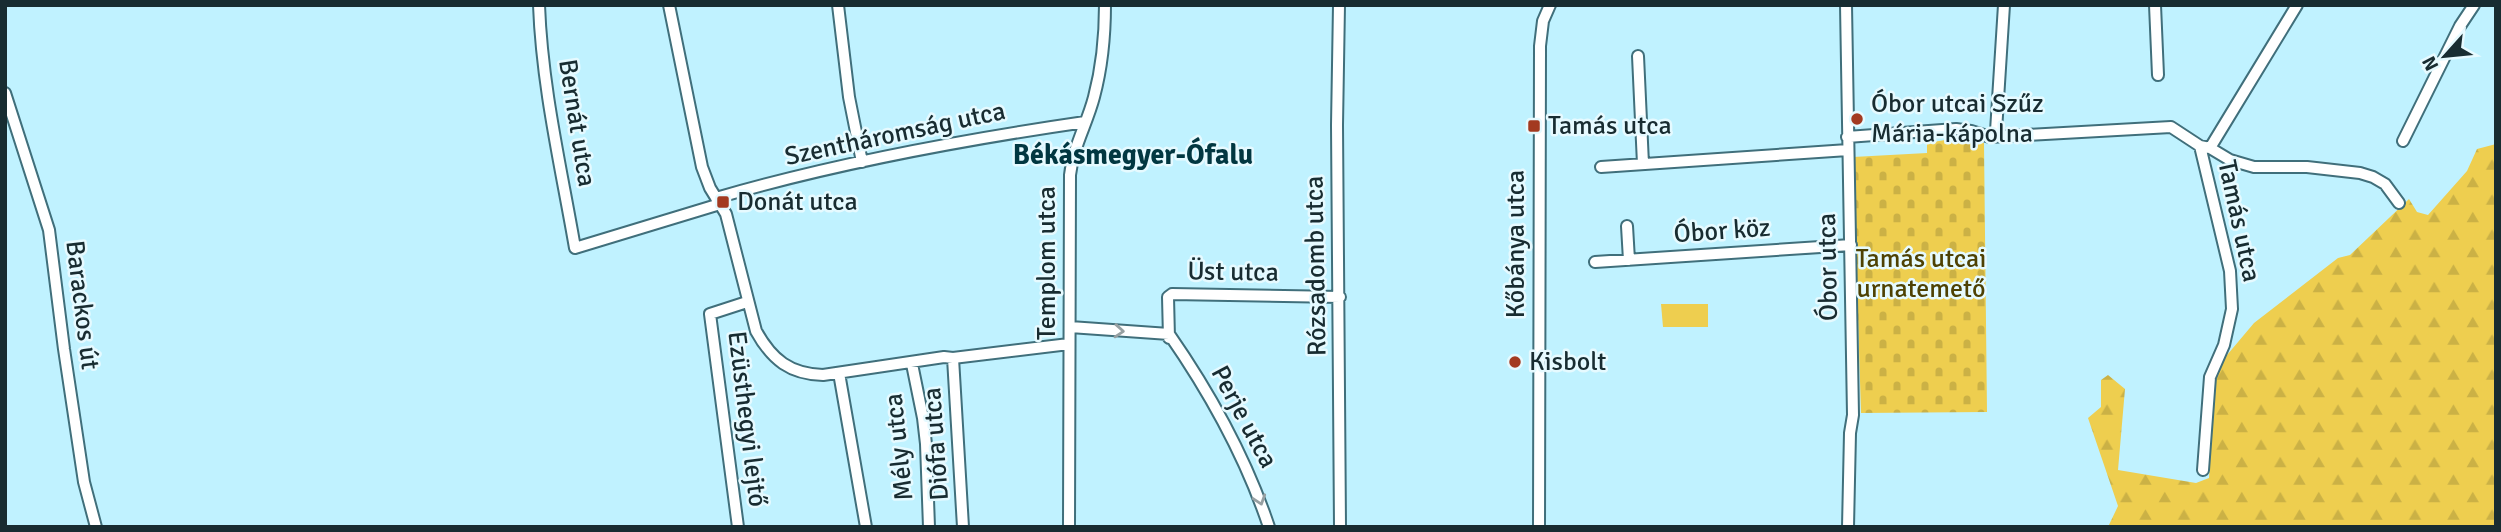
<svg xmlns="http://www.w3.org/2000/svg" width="2501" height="532" font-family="Signika,sans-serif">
<defs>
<pattern id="forest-firs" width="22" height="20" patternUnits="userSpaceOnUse" patternTransform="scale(1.75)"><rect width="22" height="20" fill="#eece4f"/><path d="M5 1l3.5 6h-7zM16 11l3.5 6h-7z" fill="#cbb145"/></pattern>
<pattern id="cemetery-stones" width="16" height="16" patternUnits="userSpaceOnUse" patternTransform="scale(1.75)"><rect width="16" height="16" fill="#eece4f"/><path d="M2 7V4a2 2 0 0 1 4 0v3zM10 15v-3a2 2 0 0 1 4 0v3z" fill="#cbb145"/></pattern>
</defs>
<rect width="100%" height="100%" fill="#c0f2ff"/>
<!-- forest -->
<path fill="url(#forest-firs)" d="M2496,144V527H2108L2118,506L2088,418L2101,407V380L2108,375L2125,389L2118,470L2196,483L2209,478L2215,375L2222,361L2254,323L2338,258L2350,255L2409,199L2417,212L2428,215L2467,171L2477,149Z"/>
<!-- cemetery -->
<path fill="url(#cemetery-stones)" d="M1945,140L1984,143L1987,412L1861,413L1853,157L1927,153V143Z"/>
<!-- garden -->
<path fill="#eece4f" d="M1661,304H1708V327H1663Z"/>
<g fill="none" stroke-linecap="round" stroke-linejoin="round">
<defs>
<path id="minor" d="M539,5C542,87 561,167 575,248L720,204
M669,5L702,167L710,188L726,214L756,331C772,360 790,374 823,375L944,357L953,358L1069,344
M838,5L849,97L862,162
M1339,5L1337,125L1340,527
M1846,5L1853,415L1850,433L1848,527
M2155,5L2158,75
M1638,56L1643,164
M5,93L49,230L64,349L84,482L96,527
M1847,137L1956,129L1971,131L1990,137L2171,127L2200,146L2210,148L2230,160L2254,167H2307L2360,173L2373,177L2385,184L2399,203
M1990,137L1996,131L2004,5
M2403,141L2460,26L2474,5
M2200,146L2230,271L2232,309L2224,345L2210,377L2203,470
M2210,148L2297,5
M1601,167L1848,150
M716,198C836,163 961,140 1085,122
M1627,226L1629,260
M1595,262L1851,245
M1070,327L1169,334C1210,393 1246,458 1269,527
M1169,338L1168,297L1172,294L1340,297
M953,358L963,527
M912,364L923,418L926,444L929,527
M839,373L866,527
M738,527L710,314L747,302
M1069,527L1070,175C1073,147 1087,124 1094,97C1102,67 1105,36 1105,5
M1539,527L1540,46L1543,21L1550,5"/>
</defs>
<!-- minor casing -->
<use href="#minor" stroke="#406f7b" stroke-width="14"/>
<!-- minor -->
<use href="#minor" stroke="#fff" stroke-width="10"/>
</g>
<!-- one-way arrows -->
<defs><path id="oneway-chevron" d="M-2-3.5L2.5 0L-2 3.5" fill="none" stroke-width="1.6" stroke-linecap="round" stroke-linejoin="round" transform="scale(1.75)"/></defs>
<g stroke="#97a0a2">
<use href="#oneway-chevron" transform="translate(1119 331) rotate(4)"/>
<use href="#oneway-chevron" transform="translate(1260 500) rotate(72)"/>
</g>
<!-- markers -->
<g fill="#a33a20" stroke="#e6faff" stroke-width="2.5">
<circle cx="1857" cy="119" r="7"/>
<rect x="1527" y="119" width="14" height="14" rx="3.5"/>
<rect x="716" y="195" width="14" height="14" rx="3.5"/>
<circle cx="1515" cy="362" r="7"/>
</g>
<g text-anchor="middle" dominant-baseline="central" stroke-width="5" stroke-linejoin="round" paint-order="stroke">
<!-- poi labels -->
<g font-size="26" fill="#182c31" stroke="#e6faff" text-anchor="start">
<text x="1871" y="104">Óbor utcai Szűz<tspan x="1871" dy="30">Mária-kápolna</tspan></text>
<text x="1548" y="126">Tamás utca</text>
<text x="737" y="202">Donát utca</text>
<text x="1529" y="362">Kisbolt</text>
</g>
<!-- street labels -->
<g font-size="26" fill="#182c31" stroke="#e6faff">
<text transform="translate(577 123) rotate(81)">Bernát utca</text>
<text transform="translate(895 134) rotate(-12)">Szentháromság utca</text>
<text transform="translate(2239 221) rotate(78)">Tamás utca</text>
<text transform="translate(1722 231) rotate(-4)">Óbor köz</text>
<text transform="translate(1516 244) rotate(-90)">Kőbánya utca</text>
<text transform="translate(1047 263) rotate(-90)">Templom utca</text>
<text transform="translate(1316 266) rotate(-91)">Rózsadomb utca</text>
<text transform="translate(1828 267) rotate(-91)">Óbor utca</text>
<text transform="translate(1233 272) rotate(1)">Üst utca</text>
<text transform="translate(82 305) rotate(83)">Barackos út</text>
<text transform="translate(1244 417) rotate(62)">Perje utca</text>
<text transform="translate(747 419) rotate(83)">Ezüsthegyi lejtő</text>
<text transform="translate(936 444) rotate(-94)">Diófa utca</text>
<text transform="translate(899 447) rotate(-96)">Mély utca</text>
</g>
<!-- park labels -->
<g font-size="26" fill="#4e4103" stroke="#e6faff">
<text x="1921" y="259">Tamás utcai<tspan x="1921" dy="30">urnatemető</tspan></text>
</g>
<!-- neighbourhood labels -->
<g font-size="28" font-weight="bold" fill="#013741" stroke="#e6faff">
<text x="1133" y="155">Békásmegyer-Ófalu</text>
</g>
</g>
<!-- border -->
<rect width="2501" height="532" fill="none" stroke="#182c31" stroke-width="14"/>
<!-- north arrow -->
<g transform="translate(2445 56) rotate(243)" stroke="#e6faff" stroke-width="5" paint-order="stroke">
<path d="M0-5L12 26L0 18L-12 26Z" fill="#182c31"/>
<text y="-10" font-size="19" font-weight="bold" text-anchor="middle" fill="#182c31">N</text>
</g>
</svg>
